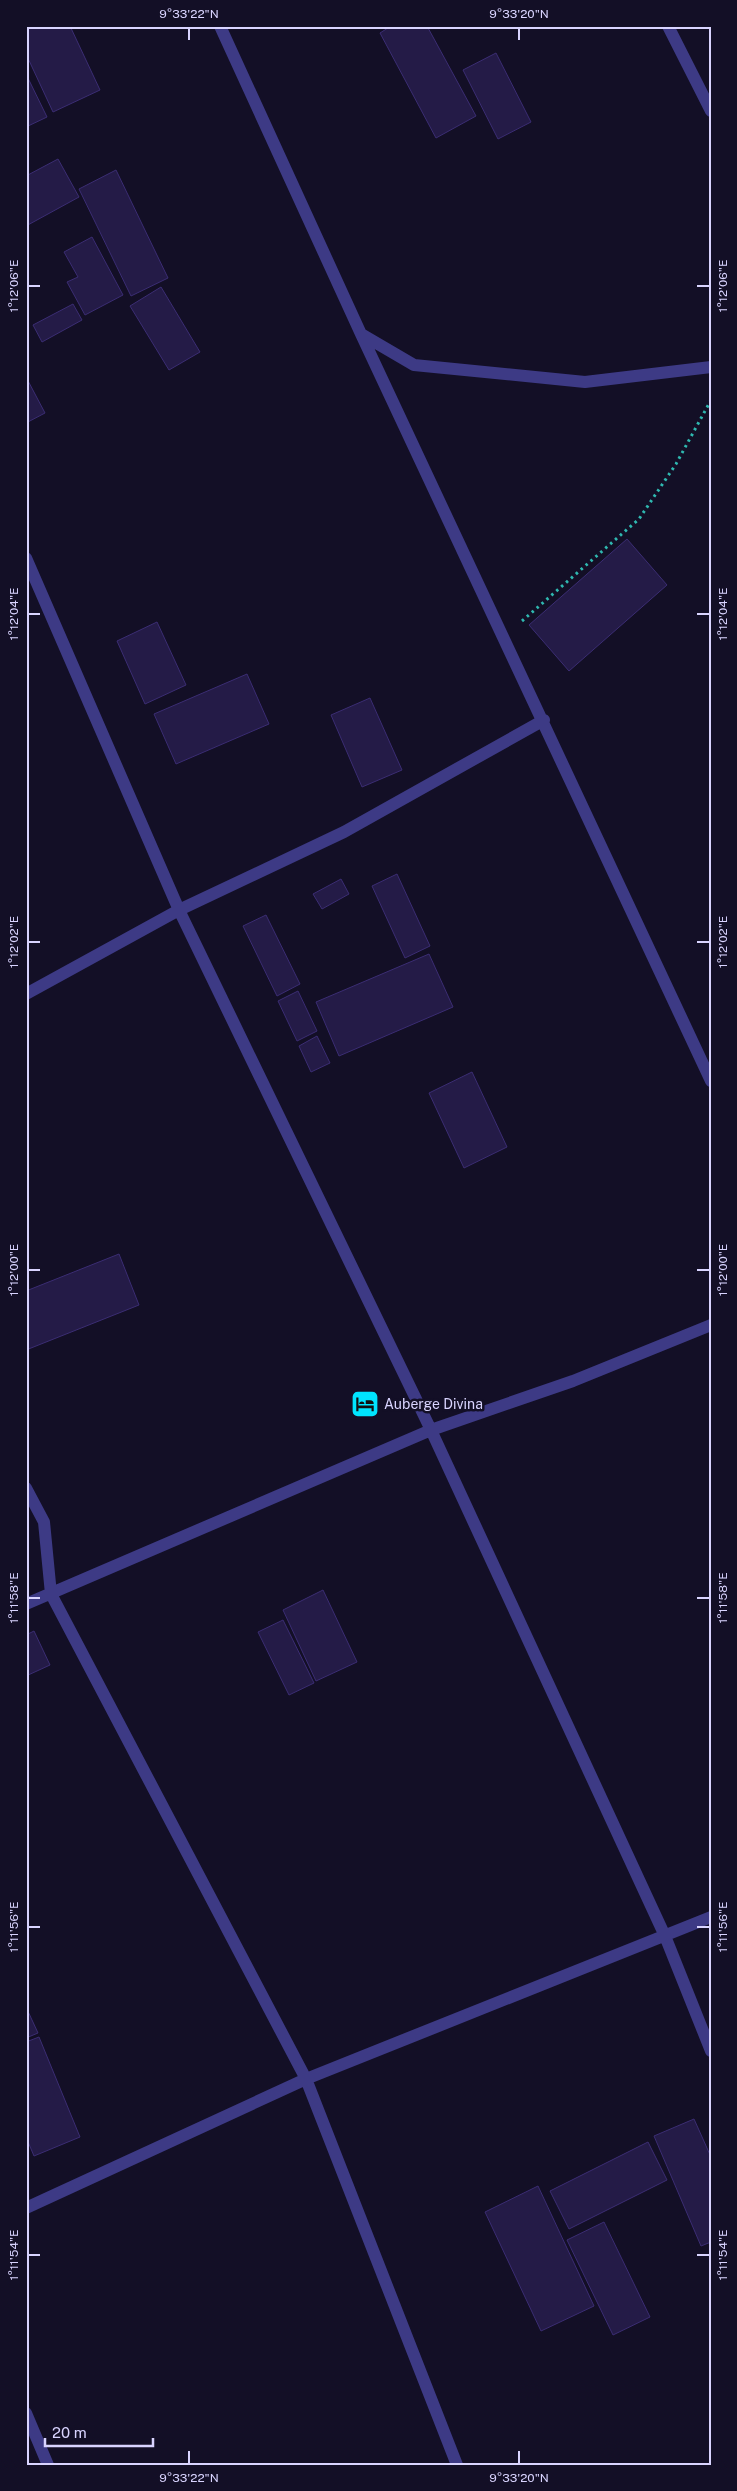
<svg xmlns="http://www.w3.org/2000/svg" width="737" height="2491" font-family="'Public Sans',sans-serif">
<rect width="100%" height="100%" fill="#130f26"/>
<!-- building -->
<path fill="#241b47" stroke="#3b2d73" d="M26,26H70L100,90L53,112L26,54Z
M391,26H427L476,116L436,138L380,33Z
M496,53L531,122L498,139L463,70Z
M26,74L47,117L26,127Z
M58,159L79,197L26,226V176Z
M116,170L168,278L131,296L79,189Z
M92,237L123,295L85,315L67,282L78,277L64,252Z
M161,287L200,352L169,370L130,306Z
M73,304L82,320L42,342L33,325Z
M26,377L45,413L26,423Z
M627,539L667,585L569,671L529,625Z
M157,622L186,685L145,704L117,641Z
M247,674L269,724L176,764L154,714Z
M370,698L402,770L362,787L331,715Z
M397,874L430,946L405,958L372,886Z
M341,879L349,894L322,909L313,894Z
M266,915L300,984L277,996L243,926Z
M429,954L453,1007L339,1056L316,1002Z
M298,991L317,1031L297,1041L278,1001Z
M317,1036L330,1063L311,1072L299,1046Z
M472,1072L507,1147L464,1168L429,1093Z
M119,1254L139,1305L26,1350V1291Z
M323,1590L357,1662L316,1681L283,1610Z
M283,1620L314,1683L289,1695L258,1632Z
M34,1631L50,1665L26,1676V1635Z
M26,2007L38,2033L26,2038Z
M39,2037L80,2137L34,2156L26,2137V2042Z
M694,2119L711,2157V2242L701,2246L654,2136Z
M648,2142L667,2180L569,2229L550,2191Z
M538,2186L594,2306L541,2331L485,2212Z
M604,2222L650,2317L613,2335L567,2240Z"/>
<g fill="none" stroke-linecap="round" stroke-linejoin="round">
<!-- path -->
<path stroke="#2fb8b0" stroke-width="3" stroke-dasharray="2.5 4" stroke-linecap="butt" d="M522,621L639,519L676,464L711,400"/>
<!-- minor -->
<path stroke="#3d3a85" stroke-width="12" d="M220,26L361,334L711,1081
M668,26L711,111
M361,334L414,365L585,382L711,367
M26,558L179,910L431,1430L665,1936L711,2051
M26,994L179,910L344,832L544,720
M26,1488L44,1522L51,1594L306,2079L457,2465
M26,1604L431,1430L573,1381L711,1325
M26,2208L306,2079L711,1917
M26,2413L48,2465"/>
</g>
<!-- ticks -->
<path fill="none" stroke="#d9d4ff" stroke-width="2" d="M189,28V40M519,28V40M28,286H40M697,286H710M28,614H40M697,614H710M28,942H40M697,942H710M28,1270H40M697,1270H710M28,1598H40M697,1598H710M28,1927H40M697,1927H710M28,2255H40M697,2255H710M189,2451V2464M519,2451V2464"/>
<!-- icons -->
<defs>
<symbol id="hotel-square" viewBox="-11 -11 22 22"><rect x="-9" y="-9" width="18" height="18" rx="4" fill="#00e5ff" stroke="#130f26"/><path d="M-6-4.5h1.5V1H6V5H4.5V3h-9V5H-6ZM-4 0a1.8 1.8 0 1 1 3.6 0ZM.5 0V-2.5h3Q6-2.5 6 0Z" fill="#111"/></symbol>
</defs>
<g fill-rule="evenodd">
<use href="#hotel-square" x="349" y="1388" width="32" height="32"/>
</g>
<g text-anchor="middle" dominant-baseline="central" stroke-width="5" stroke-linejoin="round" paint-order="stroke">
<!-- poi labels -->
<g font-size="14" fill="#d9d4ff" stroke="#130f26" text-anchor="start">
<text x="384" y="1404">Auberge Divina</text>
</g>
</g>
<!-- border -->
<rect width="737" height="2491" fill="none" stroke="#130f26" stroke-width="55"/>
<!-- scale -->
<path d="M45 2438v8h108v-8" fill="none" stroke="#d9d4ff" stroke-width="2.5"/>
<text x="52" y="2438" font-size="15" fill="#d9d4ff" stroke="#130f26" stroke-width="4" paint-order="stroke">20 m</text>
<rect x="28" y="28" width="682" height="2436" fill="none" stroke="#d9d4ff" stroke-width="2"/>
<g font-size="12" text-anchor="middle" fill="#d9d4ff">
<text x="189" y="18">9°33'22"N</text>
<text x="519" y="18">9°33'20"N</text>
<text transform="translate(723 286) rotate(-90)" y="4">1°12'06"E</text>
<text transform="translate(14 286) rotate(-90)" y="4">1°12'06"E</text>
<text transform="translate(723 614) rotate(-90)" y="4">1°12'04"E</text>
<text transform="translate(14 614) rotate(-90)" y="4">1°12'04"E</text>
<text transform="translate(723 942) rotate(-90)" y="4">1°12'02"E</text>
<text transform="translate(14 942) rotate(-90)" y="4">1°12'02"E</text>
<text transform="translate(723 1270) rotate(-90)" y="4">1°12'00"E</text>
<text transform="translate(14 1270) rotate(-90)" y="4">1°12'00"E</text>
<text transform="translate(723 1598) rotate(-90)" y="4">1°11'58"E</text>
<text transform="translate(14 1598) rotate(-90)" y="4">1°11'58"E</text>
<text transform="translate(14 1927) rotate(-90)" y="4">1°11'56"E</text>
<text transform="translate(723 1927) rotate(-90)" y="4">1°11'56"E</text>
<text transform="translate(14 2255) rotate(-90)" y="4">1°11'54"E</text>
<text transform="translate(723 2255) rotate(-90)" y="4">1°11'54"E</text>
<text x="189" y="2482">9°33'22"N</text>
<text x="519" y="2482">9°33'20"N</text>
</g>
</svg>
